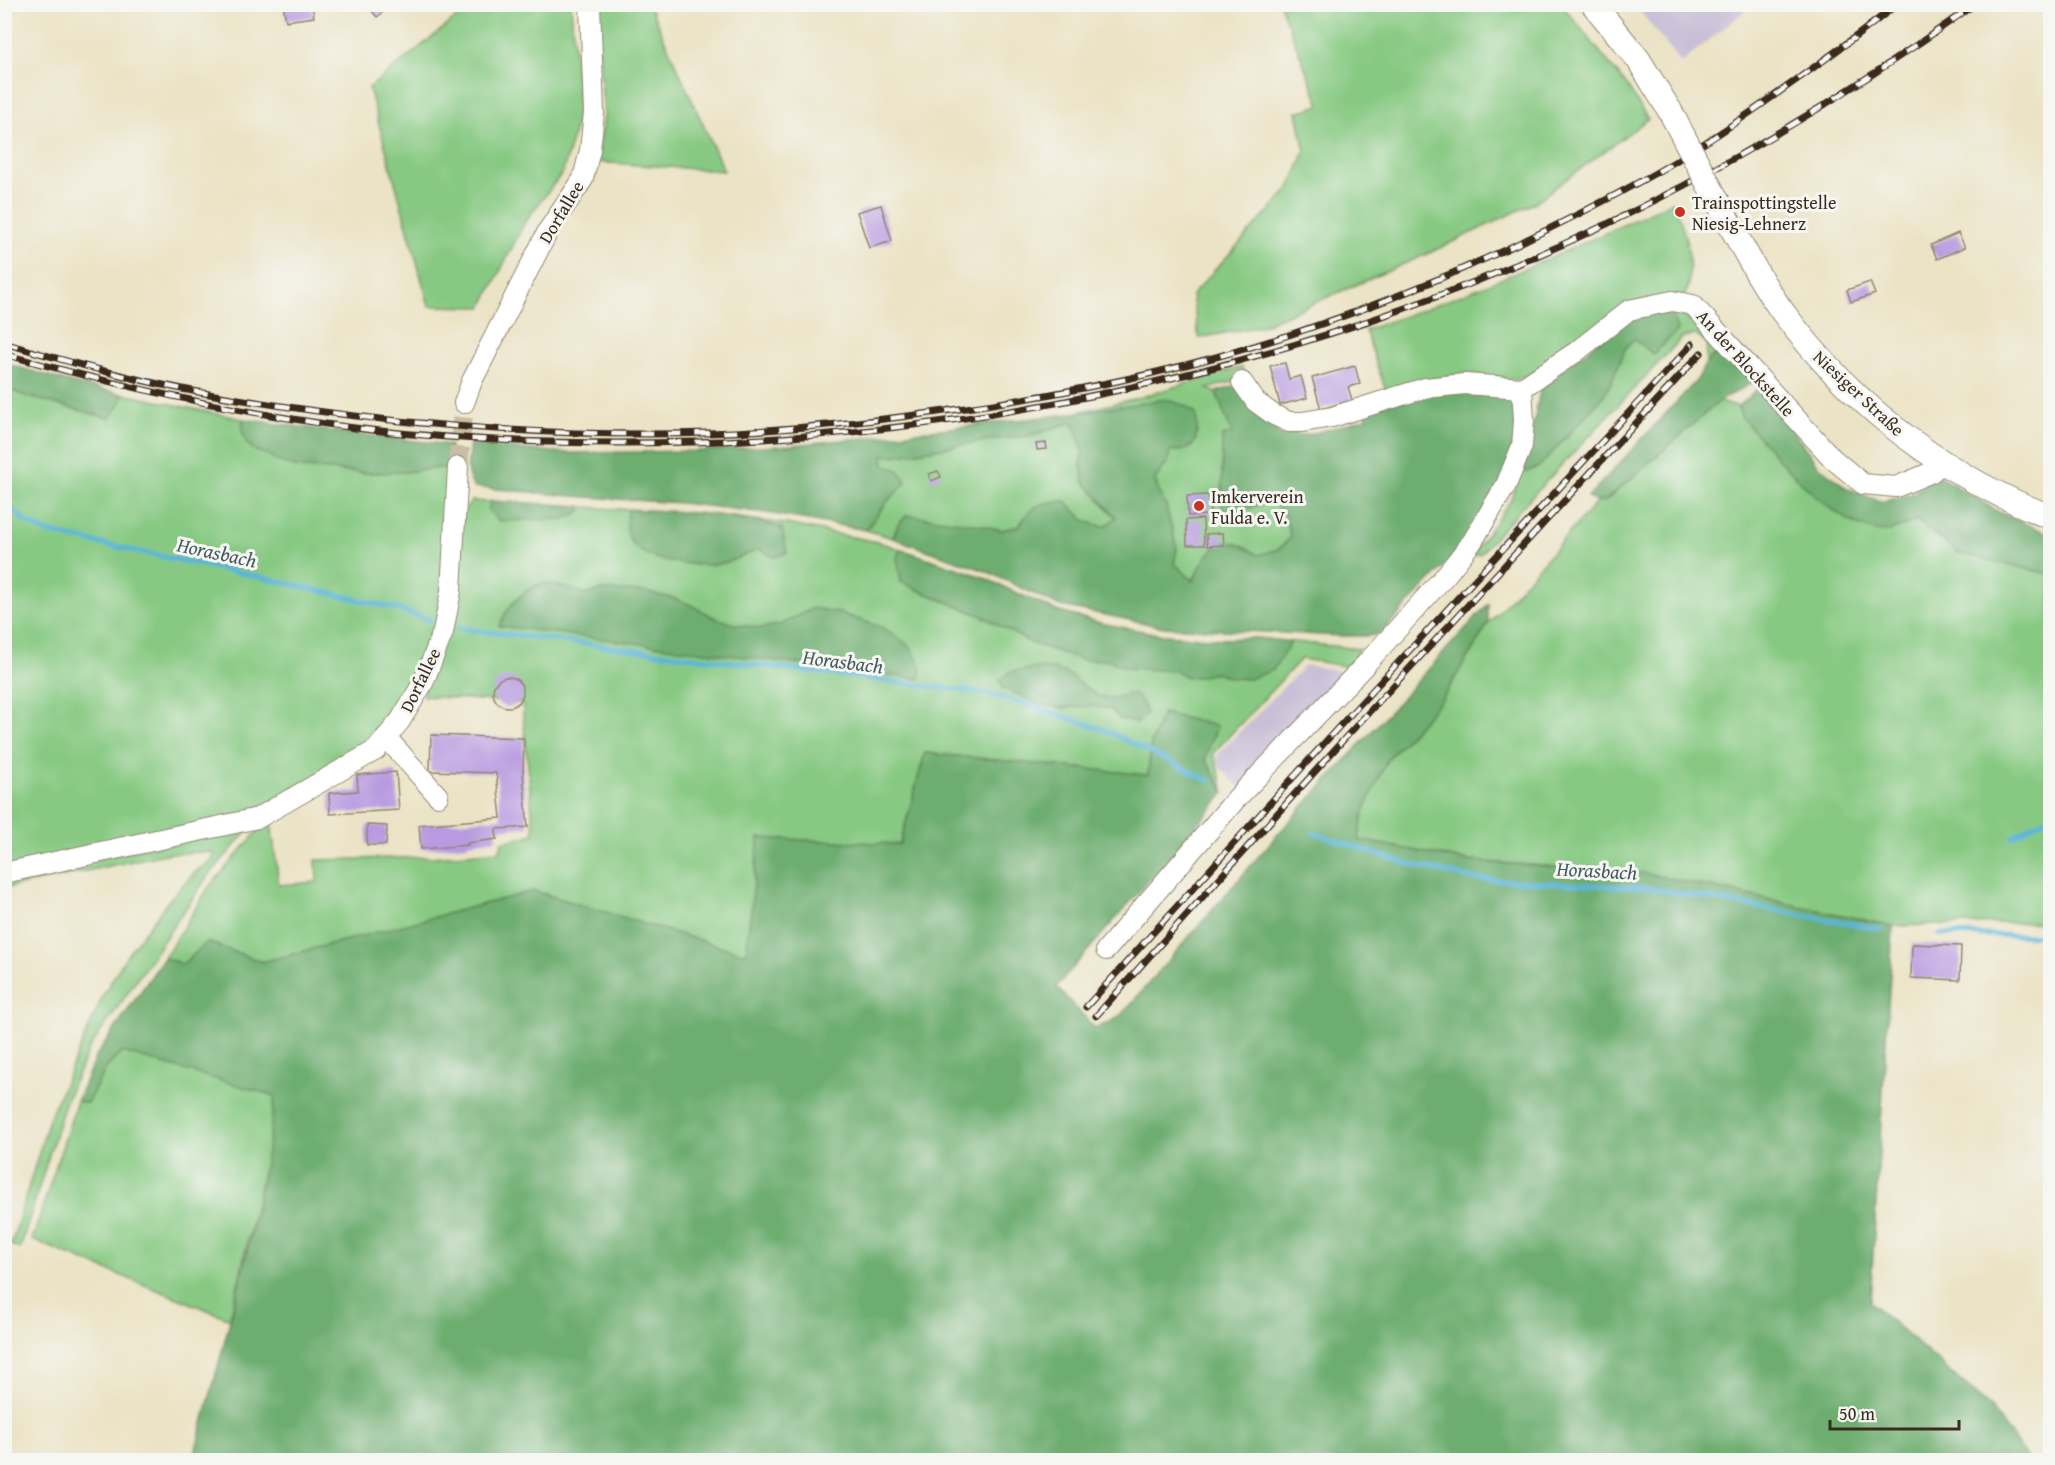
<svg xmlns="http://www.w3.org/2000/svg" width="2055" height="1465" font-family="'Gentium Book Plus',serif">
<rect width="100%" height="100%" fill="#f6f6f2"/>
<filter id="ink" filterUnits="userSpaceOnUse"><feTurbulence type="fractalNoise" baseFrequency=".0167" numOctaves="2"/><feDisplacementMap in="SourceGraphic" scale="12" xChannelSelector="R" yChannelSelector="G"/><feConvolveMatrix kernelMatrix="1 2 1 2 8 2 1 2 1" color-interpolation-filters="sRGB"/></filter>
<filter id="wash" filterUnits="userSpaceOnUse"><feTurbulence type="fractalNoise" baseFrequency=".008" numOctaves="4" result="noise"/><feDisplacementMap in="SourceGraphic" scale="24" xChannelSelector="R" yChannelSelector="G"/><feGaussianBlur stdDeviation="1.35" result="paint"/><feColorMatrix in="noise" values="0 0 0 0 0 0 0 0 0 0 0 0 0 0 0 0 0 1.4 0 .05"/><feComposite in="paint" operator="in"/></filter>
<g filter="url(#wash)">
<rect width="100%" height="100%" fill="#ebe3c5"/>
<!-- industrial -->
<path fill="#c9bfd7" d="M1635,5H1752L1681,63Z
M1305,665L1364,675L1246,794L1216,763L1218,754Z"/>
<!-- green -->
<path fill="#87c982" stroke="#617a50" stroke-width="1.5" d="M472,5H571L579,114L563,172L525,222L482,307L429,306L369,88Z
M595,5H649L724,171L597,162L604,117Z
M1280,5H1562L1625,83L1648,119L1534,203L1427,254L1261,326L1199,338L1192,295L1290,188L1305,151L1297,112L1320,105Z
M1672,202C1686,231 1696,264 1685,296L1517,380L1465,373L1436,379L1387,394L1365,330C1470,295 1571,250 1672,202Z
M1672,314C1698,317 1706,330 1723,347L1706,363L1707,343L1695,335L1683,337L1519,510L1480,554L1472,555L1511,500L1520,467L1579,421L1602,398L1626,347L1634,339L1653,354L1677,331Z
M1242,367L1246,378L1207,389L1216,392L1233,434L1222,436L1250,508L1271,500L1284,513L1291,537L1279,549L1258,555C1251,551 1240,543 1232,543C1211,541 1201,566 1193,581L1174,563L1177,549L1166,506L1159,493L1155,479L1168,462L1070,414L1141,397Z
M4,388L26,396L108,418L121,401L123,394L243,419L242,431L256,451L267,454L277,461L295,467L365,473L405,472L439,468L450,469L443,617L422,666L402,703L372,746L261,807L241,814L5,868Z
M1718,402L1738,406L1742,418L1884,532L1916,520L1959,553L2050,574V922L1893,926L1644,873L1470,861L1359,840L1363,814L1387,760L1442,699L1488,624L1597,502L1606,501Z
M1073,422L1083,450L1081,466L1084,482L1116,518L1106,526C1086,526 1079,515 1066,501C1041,502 1032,504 1019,526L1002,530L969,523L941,520L898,525L893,538L866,530L886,503L906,482L884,465L883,455L893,456L996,439L1028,436Z
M472,501L709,514L786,524L878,542L900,549L980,576L1056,611L1100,623L1163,635L1221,639L1257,638L1359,649L1350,667L1301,659L1213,753L1225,793L1205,759L1163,713L1151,743L1148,775L925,753L900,844L759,838L746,954L534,891L263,962L207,942L183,964L164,958L209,887L264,824L271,821L279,885L317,882L316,860L432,857L500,851L502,842L534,834L522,703L423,696L463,512Z
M250,825L246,832L205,880L89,1049L66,1100L20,1249L11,1245L49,1119L103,995L127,955L169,900L195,872L212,860L213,852L171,853L5,888V879Z
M122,1052L275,1095L268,1151L230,1319L32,1240L77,1101L87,1103L107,1067Z"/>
<!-- forest -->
<path fill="#6dad70" stroke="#546c47" stroke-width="1.5" d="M1654,312L1672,314L1677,331L1653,354L1634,339L1626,347L1610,385L1602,398L1539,467L1526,472L1520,467L1534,422L1541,386L1629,318Z
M1723,347L1755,381L1718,402L1605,501L1597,502L1588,497L1697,380L1706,363Z
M4,363L72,383L123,394C121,405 116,411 109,418L26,396L5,388Z
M1239,385L1279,424L1276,432L1285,438L1291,429L1300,435H1308L1367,418L1365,410L1430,393L1498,390L1509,398L1515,411V438L1502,483L1464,545L1380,634L1369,636H1343L1164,627L1057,605L986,571L893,538L898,525L907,515L969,523L1002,530L1019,526C1032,504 1041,502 1066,501C1079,515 1086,526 1106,526L1116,517L1084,482L1081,466L1083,450L1073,422L1028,436L996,439L893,456L883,455L884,465L899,470L906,482L886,503L866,530L767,513L681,503L584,497L474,487C465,474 467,461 470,445L567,453L696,451L793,445L882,436L1070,414L1166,399L1185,406L1196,414C1199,437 1198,453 1170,451L1168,462L1155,479L1159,493L1166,506L1177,549L1174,563L1193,581C1201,566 1211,540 1232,543C1240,543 1251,551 1258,555L1279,549L1291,537L1284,513L1271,501L1250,508L1222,510V436L1232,434L1216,392Z
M1756,391L1784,420L1818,465L1847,488L1881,502L1910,495L1938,476L2002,514L2050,534V574L1959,553L1917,520C1907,523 1892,533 1882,532C1831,526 1775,455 1742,418L1738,406Z
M243,419L338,432L450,445V469L439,468L405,472L364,473L295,467L277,461L267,454L256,451L247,444L242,431Z
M491,501L581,506V511L564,519L499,521L488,510Z
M628,509C680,512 732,513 782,528L787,553L774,557L759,549C746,554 733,562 719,564C696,567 638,563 629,537C625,529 628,518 628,509Z
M900,549L980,576L1056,611L1100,623L1163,635L1221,639L1257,638L1291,642L1273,670L1249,679L1232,678L1217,673L1196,677H1187L1175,671L1126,668L1109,660H1083L1031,643L982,616L922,592L901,582L897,557Z
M541,583L552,584L588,594L601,590L645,592L676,599L693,606L713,617L734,624L760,628L782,624L813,608L840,613L883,628L903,641L912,650L921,666L920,679L499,626C507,606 521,592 541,583Z
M1488,604V624L1442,699L1387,760L1363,814L1359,840L1470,861L1644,873L1893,926L1870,1302L1989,1406L2029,1460H193C225,1340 260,1219 275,1096L122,1052L107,1067L87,1103L77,1101L96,1056L164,958L183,964L207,942L263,962L534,891L746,954L759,838L900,844L925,753L1148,775L1151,743L1163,713L1217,726L1205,759L1225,793L1056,987L1095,1028L1109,1023L1123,1013L1279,833Z
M1033,668L1054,669L1068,674L1096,695L1110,699L1133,693L1142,702L1146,714L1137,723L1120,719L1110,709L1092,706L1061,708L1038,704L1003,688L1000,680L1010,672Z"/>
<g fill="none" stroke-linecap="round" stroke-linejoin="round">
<!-- stream -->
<path stroke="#5bb5d8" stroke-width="5" d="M4,501L26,522L46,532L264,578L390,607L431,620
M458,628L984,693L1025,704L1105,730L1210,781
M1314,833L1405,863L1475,879L1649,888L1881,929
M2012,837L2050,816
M1939,934L2050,936"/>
</g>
<g id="blocks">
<!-- building -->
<path fill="#b89ae0" d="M283,4H312L314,17L286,21Z
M367,5H392L377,17Z
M881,205L892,241L869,248L857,212Z
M1958,233L1965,247L1937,259L1931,245Z
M1870,282L1875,294L1851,302L1847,290Z
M1285,363L1289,379L1301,376L1307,398L1280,405L1270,366Z
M1355,366L1360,384L1348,387L1352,400L1321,409L1312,378Z
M1046,443L1047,449L1037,450L1036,444Z
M938,471L941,477L931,481L929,474Z
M1209,495L1210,515L1188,516L1187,496Z
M1203,519L1204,545H1187L1186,520Z
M1223,533L1224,545L1207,546L1206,534Z
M493 692a15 15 0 1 1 30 0a15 15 0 1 1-30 0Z
M431,735L524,738L523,774L528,827L496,829L497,839L467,843L468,845L421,849L419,825L501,818L496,773L430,771Z
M396,772L399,810L330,814L329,793L358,791L357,775Z
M367,825L387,826L386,845H367Z
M1912,944L1961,946L1960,980L1911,978Z"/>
</g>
</g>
<g filter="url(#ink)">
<use href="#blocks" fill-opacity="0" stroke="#938672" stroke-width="1.5"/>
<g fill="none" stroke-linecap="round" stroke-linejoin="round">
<!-- minor-tunnel -->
<path stroke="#c8bea4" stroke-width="20" stroke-dasharray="20 10" stroke-linecap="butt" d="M458,467L464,403"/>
<defs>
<path id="minor" d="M1242,382L1256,402L1274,415L1289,422H1302L1332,417L1425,388L1465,384L1522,388L1576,352L1629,310L1672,301L1693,305L1833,459L1863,484L1896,487L1932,472L1942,462
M464,403L472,381L549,229L583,179L590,150L594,113L590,4
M386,737L438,796
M4,873L258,818L376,750L400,721L423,683L443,632L451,591L458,467
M1106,950L1237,798L1365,665L1445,576L1472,542L1506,485L1522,446L1524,420L1522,388"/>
<path id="major" d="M1593,4L1638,59L1670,111
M1722,210C1742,246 1761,283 1785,315C1854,407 1944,475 2050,517"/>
</defs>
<!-- minor casing -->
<use href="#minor" stroke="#938672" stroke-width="22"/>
<!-- major casing -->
<use href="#major" stroke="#938672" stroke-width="26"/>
<!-- minor -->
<use href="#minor" stroke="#fff" stroke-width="20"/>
<!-- major -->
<use href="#major" stroke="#fff" stroke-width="24"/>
<defs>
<path id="rail" d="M4,343C72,363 140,382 209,394C354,420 502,434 649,434C753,434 857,424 959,409C1071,393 1184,370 1292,334C1413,294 1530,242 1641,181C1691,154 1739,121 1785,88C1823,61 1861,34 1897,4
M4,354C125,388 247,415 371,430C478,442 586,445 694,442C1037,432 1378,346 1683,186C1785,132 1882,71 1975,4
M1086,1007L1336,730L1692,344
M1096,1016L1345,738L1701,353"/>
</defs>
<!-- rail casing -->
<use href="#rail" stroke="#3b2a1e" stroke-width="7"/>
<!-- rail -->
<use href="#rail" stroke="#f6f6f2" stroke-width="4.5" stroke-dasharray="14" stroke-linecap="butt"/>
<defs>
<path id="major-bridge" d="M1670,111L1722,210"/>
</defs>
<!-- major-bridge casing -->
<use href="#major-bridge" stroke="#938672" stroke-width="26" stroke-linecap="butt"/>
<!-- major-bridge -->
<use href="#major-bridge" stroke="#fff" stroke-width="24"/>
</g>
</g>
<!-- markers -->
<g fill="#c8321e" stroke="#f6f6f2" stroke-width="2">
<circle cx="1680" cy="212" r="6"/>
<circle cx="1199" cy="506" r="6"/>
</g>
<g text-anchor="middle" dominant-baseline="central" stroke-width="6" stroke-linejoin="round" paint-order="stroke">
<!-- poi labels -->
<g font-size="18" fill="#3b2a1e" stroke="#f6f6f2" text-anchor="start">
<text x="1692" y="202">Trainspottingstelle<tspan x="1692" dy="21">Niesig-Lehnerz</tspan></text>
<text x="1211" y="496">Imkerverein<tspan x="1211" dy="21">Fulda e. V.</tspan></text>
</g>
<!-- street labels -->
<g font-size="18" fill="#3b2a1e" stroke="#f6f6f2">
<text transform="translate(561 212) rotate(-59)">Dorfallee</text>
<text transform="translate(1746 363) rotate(48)">An der Blockstelle</text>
<text transform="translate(1859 393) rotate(43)">Niesiger Straße</text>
<text transform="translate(420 680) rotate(-64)">Dorfallee</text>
</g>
<!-- water labels -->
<g font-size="20" font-style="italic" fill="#465b5f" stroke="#f6f6f2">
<text transform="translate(217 552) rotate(12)">Horasbach</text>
<text transform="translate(843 661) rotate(7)">Horasbach</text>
<text transform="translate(1597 870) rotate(3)">Horasbach</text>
</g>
</g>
<!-- margin -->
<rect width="2055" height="1465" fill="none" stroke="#f6f6f2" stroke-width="24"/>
<!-- scale -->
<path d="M1830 1420v9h129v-9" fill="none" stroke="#3b2a1e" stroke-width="3"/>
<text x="1839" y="1420" font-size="18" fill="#3b2a1e" stroke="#f6f6f2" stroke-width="4.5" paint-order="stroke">50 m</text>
</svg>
